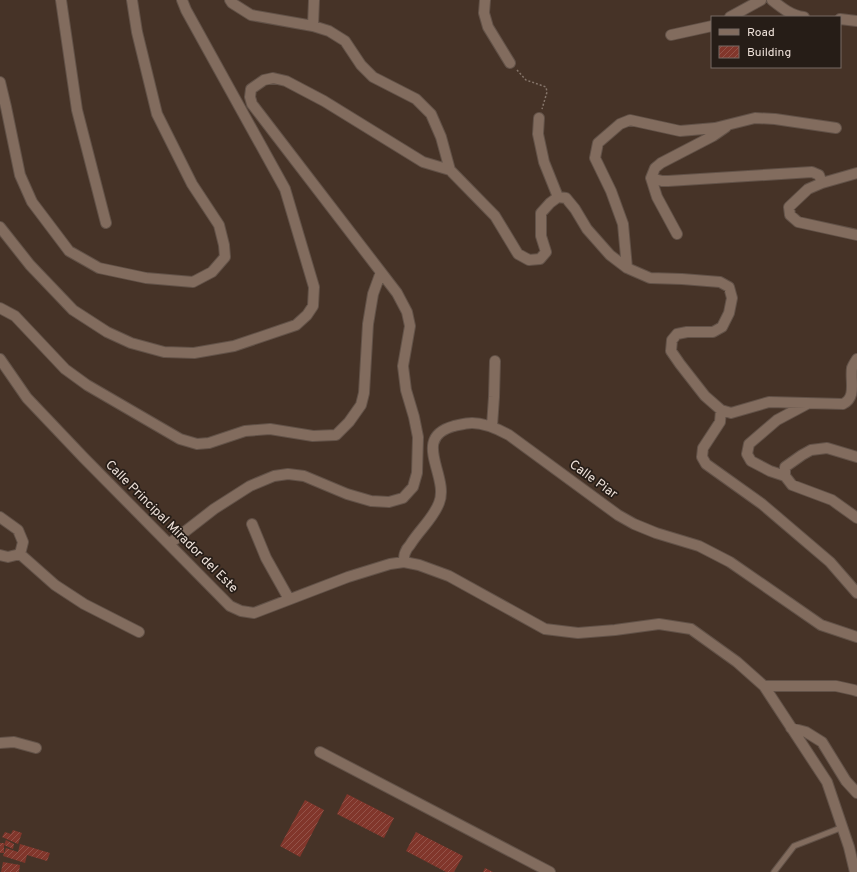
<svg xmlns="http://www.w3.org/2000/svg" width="857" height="872" font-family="Overpass,sans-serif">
<defs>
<pattern id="building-hatch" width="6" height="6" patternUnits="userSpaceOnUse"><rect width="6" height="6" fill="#81362b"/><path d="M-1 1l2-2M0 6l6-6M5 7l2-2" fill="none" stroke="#935349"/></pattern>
</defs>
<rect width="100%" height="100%" fill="#463327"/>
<!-- building -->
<path fill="url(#building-hatch)" d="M347,794L394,818L384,838L337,814Z
M305,800L324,810L300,857L280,846Z
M13,830L22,833L18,844L2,837L5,832L11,834Z
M416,832L463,856L454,872H446L406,851Z
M6,840L14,844L13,849L4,845Z
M0,843H4V853H0Z
M20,844L50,853L47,861L27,855L25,863L3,856L6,848L18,852Z
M3,862L20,865L19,872H1Z
M485,868L493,872H483Z"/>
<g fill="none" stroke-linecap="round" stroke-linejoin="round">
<defs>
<path id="lane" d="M774,872L794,846L843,827"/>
<path id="street" d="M61,0L77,110L106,223
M485,0L484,13L488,27L510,63
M772,0C782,8 792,16 804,17
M730,17L761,0
M840,19L857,21
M313,26L314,0
M671,35L712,26
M0,82L6,107L20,175L32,202L69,251L99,268L146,278L193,282L212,272L225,257L224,245L219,225L192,184L157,114L137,32L132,0
M539,118L538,134L544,162L558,197
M726,127L713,136L661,163L655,168L651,178L662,181H668L812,172L819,175L822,183L808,189L789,207L790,215L798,222L857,235
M450,170L495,216L518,254L529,260L540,259L546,252L541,236V213L550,203L558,197L566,198L575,209L587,229L610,255L627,268L623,224L611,191L595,158L598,143L620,124L630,120L680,131L715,128L755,118L775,119L836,128
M651,178L657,197L677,234
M822,183L857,173
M0,227L30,265L73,310L107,332L131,343L164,352L194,353L234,346L296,325L307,315L313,306L314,287L285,189L186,10L182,0
M627,268L650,278L682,279L720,282L729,287L732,298L729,313L722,327L713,332H687L677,334L672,340L671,351L680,364L705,396L721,410L731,413L769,402L843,404C857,397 850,381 852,368C853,365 855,362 857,359
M0,308L15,316L65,369L87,385L180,439L197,444L209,443L245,431L270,429L313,436L336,435L349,422L361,405L364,393L368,324L373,294L381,272
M0,359L27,398L84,458L230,606L241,611L254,613L348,577L390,564L404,562L419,565L449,576L545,629L578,633L615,630L659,624L691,629L737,662L764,686L827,782L849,847L855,872
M721,410L720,422L703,448L702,457L706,464L762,504L830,562L857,593
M492,426L494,397L495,361
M857,457L827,448L811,450L802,455L785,467V476L792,485L832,500L857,518
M785,476L770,471L751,461L747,454L749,444L777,420L807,404
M0,517L18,530L23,542L20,554
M252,524L266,558L289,599
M169,544L214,509L250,486L274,476L288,474L304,476L347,494L371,501L389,502L403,498L413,487L417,473L418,437L414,417L406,390L403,366L410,326L407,312L397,293L252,104L250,97L251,89L264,80L273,78L286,81L324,101L423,162L450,170L441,137L431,114L416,99L373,77L361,65L345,41L329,31L313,26L251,15L232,3L230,0
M20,554L55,585L84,604L139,632
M0,555L8,557L20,554
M404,562C404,559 404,555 405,553C406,550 408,547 410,545C419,530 433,519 439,503C450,476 410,438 454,426C459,425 466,423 472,423C485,423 498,429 509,435L618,515L634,524L656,533L699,546L730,562L821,625L857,637
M764,686H836L854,690L857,691
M791,728L806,732L822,742L846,781L857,793
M0,743L14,742L36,748
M320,752L550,872"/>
</defs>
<!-- lane casing -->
<use href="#lane" stroke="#625248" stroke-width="7"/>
<!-- street casing -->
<use href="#street" stroke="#625248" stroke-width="12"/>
<!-- path -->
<path stroke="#85756a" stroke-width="1.5" stroke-dasharray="2 2" stroke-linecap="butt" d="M517,70L526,80L546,87L547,92L542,109"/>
<!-- lane -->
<use href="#lane" stroke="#826c5e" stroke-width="5"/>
<!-- street -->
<use href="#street" stroke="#826c5e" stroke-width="10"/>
</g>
<g text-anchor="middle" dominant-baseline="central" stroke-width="3.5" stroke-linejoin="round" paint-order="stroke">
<!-- street labels -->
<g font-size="13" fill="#eee1d9" stroke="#261d17">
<text transform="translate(593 480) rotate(36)">Calle Piar</text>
<text transform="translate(171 527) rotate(45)">Calle Principal Mirador del Este</text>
</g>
</g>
<!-- legend -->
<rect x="711" y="16" width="130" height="52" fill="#261d17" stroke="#766b65"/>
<rect x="719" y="29" width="20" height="6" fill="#826c5e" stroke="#766b65"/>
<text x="747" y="36" font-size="12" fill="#eee1d9">Road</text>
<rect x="719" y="46" width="20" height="12" fill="url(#building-hatch)" stroke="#766b65"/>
<text x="747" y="56" font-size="12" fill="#eee1d9">Building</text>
</svg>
